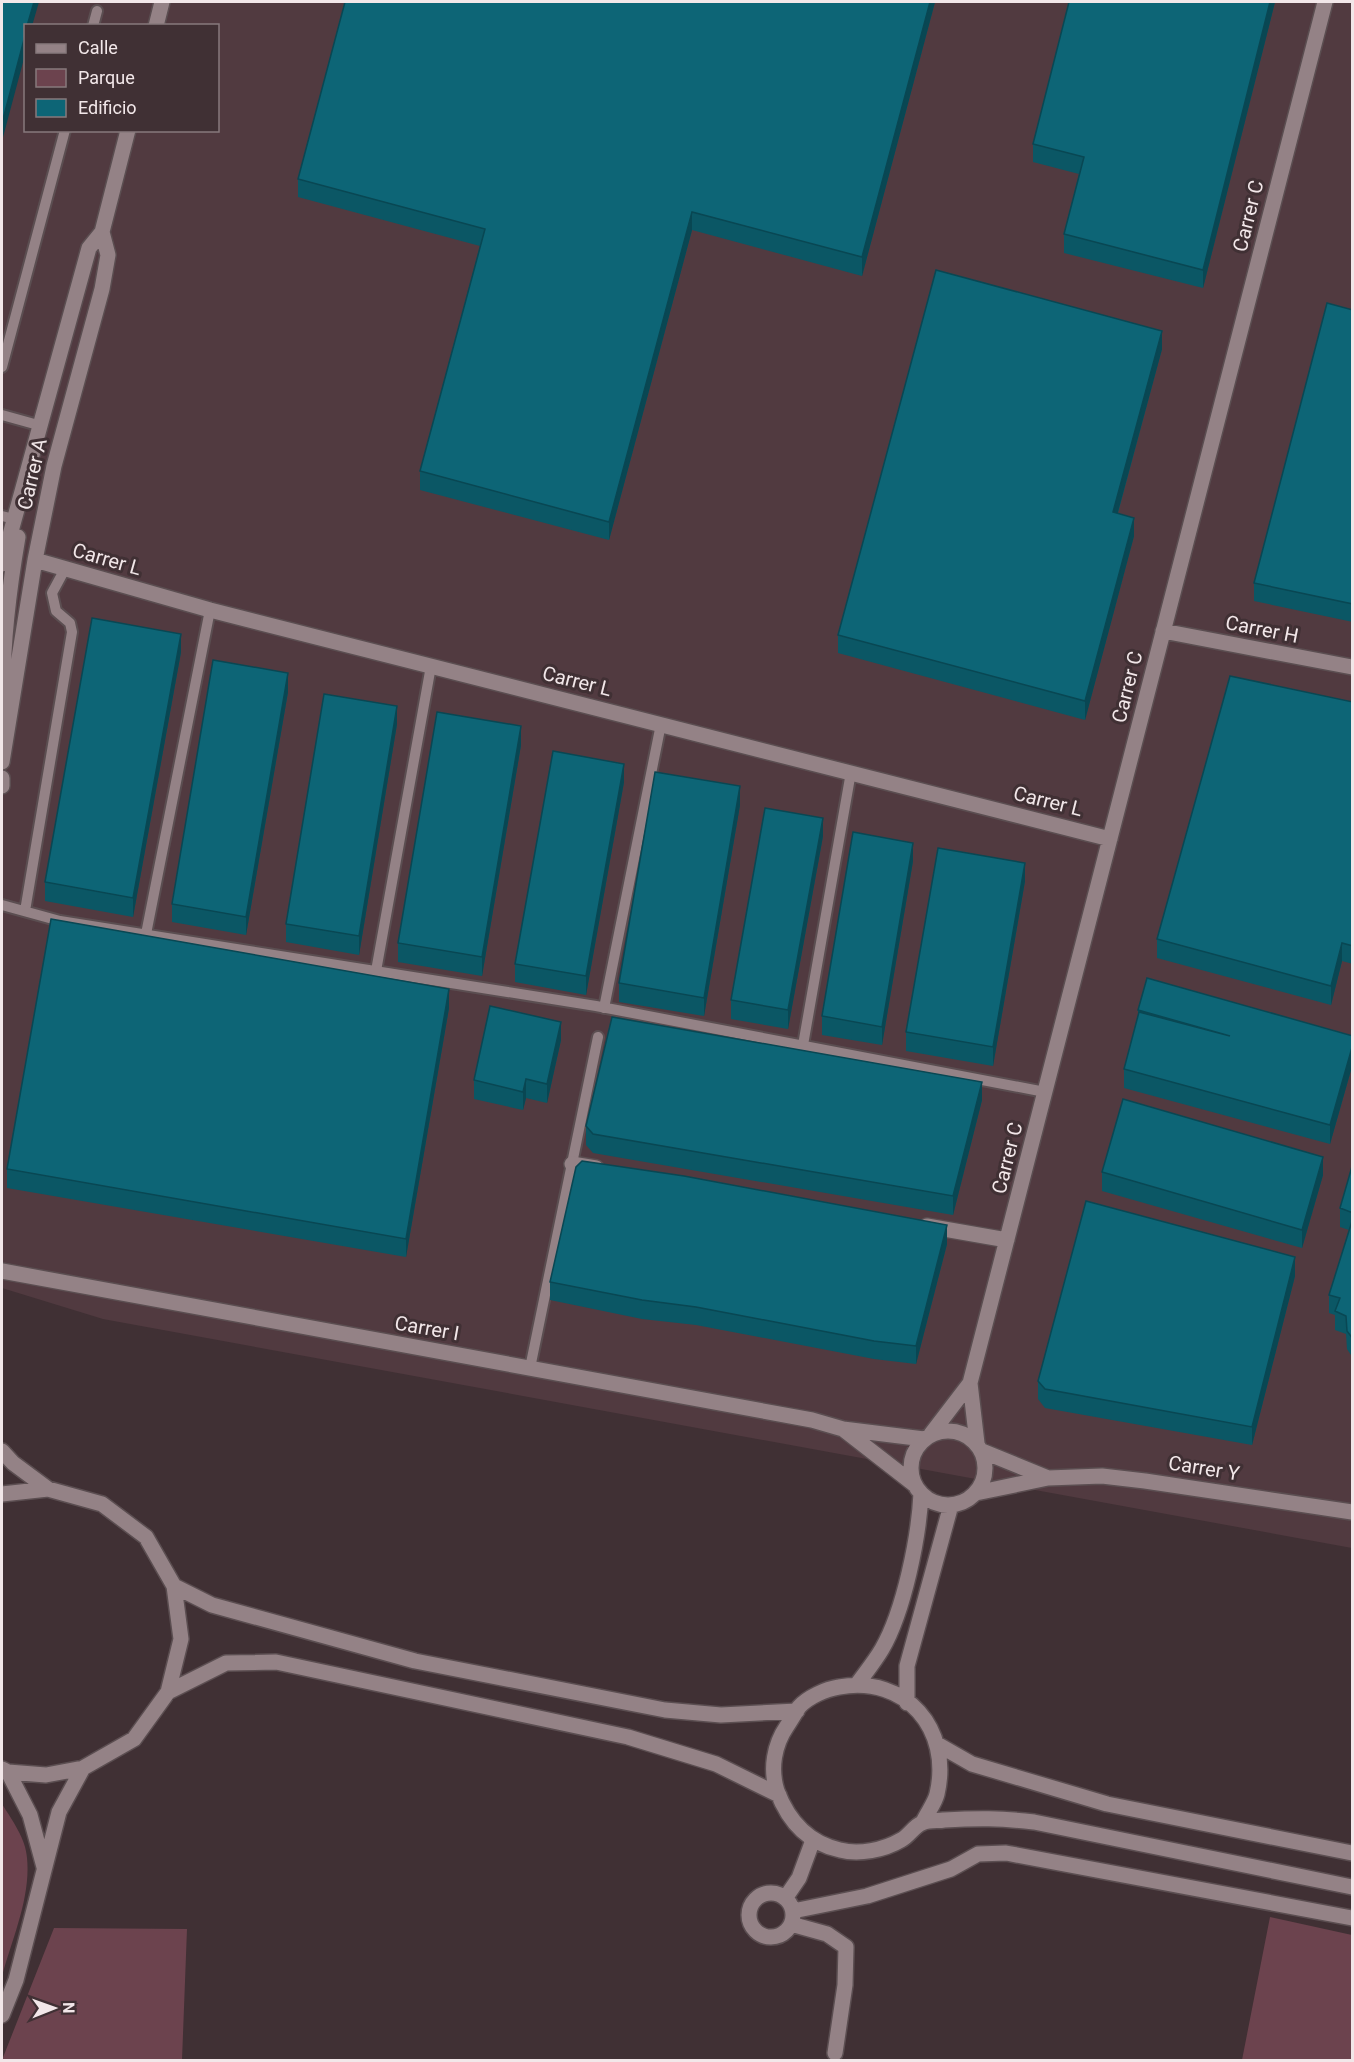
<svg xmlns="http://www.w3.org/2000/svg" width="1354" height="2062" font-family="Roboto,sans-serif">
<rect width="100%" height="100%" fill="#403034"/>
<!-- built -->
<path fill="#513a40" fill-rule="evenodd" d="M2,2H1352V1548L103,1319L2,1288ZM26,26H218V130H26Z"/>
<!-- green -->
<path fill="#6c434e" d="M2,1804C12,1820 26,1839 27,1858C31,1897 12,1939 2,1976Z
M1270,1917L1352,1935V2060H1242Z
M54,1928L187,1929L182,2060H2Z"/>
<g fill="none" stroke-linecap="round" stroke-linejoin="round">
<defs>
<path id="lane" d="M93,26L97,11
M2,367L65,130
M2,415L38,425
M2,516L14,519
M2,905L60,921L596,1006L1045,1092
M25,911L72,632L70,623L56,611L52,593L65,569
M146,934L210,610
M376,971L431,666
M604,1008L661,724
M803,1045L851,772
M530,1368L598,1037"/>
<path id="street" d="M156,26L162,2
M35,560L210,610L1110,839
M2,564L89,248L102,232L128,130
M1163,631L1352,667
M4,716C0,658 8,595 18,537
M2,762L35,560L54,466L102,289L108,255L102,232
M2,778V786
M572,1164L596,1168
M927,1226L1007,1240
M2,1271L812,1420L843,1429
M970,1383L1325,2
M911 1468a37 37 0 1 1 74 0a37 37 0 1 1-74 0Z
M931,1434L970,1383L977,1443
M2,1451L13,1463L48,1489
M1048,1478L1102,1476L1145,1481L1352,1512
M915,1485L843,1429L924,1439
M976,1493L1048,1478L982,1451
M2,1494L48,1489L102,1504L146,1537L174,1586L181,1639L168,1692L134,1739L83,1768L46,1775L8,1772L2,1769
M174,1586L212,1605L415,1661L665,1710L721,1715L797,1711
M858,1683C866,1672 875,1661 882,1649C904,1611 919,1537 921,1493
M168,1692L226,1663L276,1662L628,1737L716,1764L779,1795
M907,1703V1666L951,1505
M937,1744L972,1764L1107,1804L1352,1853
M8,1772L30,1815L44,1867
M923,1822C927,1813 935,1803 937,1794C952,1729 906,1675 839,1687C826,1689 808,1697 799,1707C795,1713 791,1720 787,1726C774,1745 770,1769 777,1791C788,1820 808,1843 840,1850C859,1855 884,1850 901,1840C909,1836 914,1826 922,1823C927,1820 938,1821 944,1820C978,1818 1000,1818 1034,1822L1352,1887
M749 1915a22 22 0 1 1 44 0a22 22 0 1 1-44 0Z
M786,1897L799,1878L813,1840
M793,1911L867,1896L951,1869L978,1854L1006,1853L1352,1918
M791,1924L827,1934L846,1947L845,1985L835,2053
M2,2015L16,1980L59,1812L83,1768"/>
</defs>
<!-- lane casing -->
<use href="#lane" stroke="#5b4e51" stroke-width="14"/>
<!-- street casing -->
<use href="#street" stroke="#5b4e51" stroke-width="18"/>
<!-- lane -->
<use href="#lane" stroke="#948286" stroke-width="10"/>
<!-- street -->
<use href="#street" stroke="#948286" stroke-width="15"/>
</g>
<!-- wall -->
<path fill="#0b5765" d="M345,2H935L862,276L692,230L609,540L420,490V471L480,246L298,197V179Z
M1275,2L1203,288L1064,253V234L1079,174L1033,162V144Z
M1353,310V622L1254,601V583Z
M1162,349L1118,513L1134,536L1085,720L838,653V635Z
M181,652L133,917L45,901V882Z
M288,692L246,935L172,922V904Z
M1353,702V964L1342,961L1331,1005L1157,958V939Z
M397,724L359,955L286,942V924Z
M521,745L482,976L398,962V943Z
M624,782L586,995L515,982V964Z
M740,805L704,1016L619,1002V983Z
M823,836L788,1029L731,1019V1000Z
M913,861L882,1045L822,1035V1016Z
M1025,881L993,1066L906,1051V1032Z
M449,1008L406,1257L7,1188V1169Z
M1138,1010L1353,1036V1063L1330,1144L1124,1088V1069L1138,1016Z
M561,1040L547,1103L526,1098L523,1110L474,1099V1080Z
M982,1100L953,1215L593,1153L586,1145V1126Z
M1353,1163V1358L1347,1349L1346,1334L1335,1330V1315L1329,1313V1295L1349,1230L1340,1227V1208Z
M1102,1172L1323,1175L1302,1248L1102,1191Z
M947,1244L916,1364L874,1359L696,1325L642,1319L550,1300V1282Z
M1295,1276L1252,1445L1045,1408L1038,1399V1381Z"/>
<!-- shaded-wall -->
<path fill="#094753" d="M34,2H39L32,26H27Z
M930,2H935L862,276V257Z
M1270,2H1275L1203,288V270Z
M26,32V51L2,141V123Z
M692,212V230L609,540V522Z
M1162,331V349L1113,530V512Z
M1134,518V536L1085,720V701Z
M181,634V652L133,917V898Z
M288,673V692L246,935V917Z
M397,706V724L359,955V936Z
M521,726V745L482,976V957Z
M624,764V782L586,995V976Z
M740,786V805L704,1016V998Z
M823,818V836L788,1029V1010Z
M913,843V861L882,1045V1027Z
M1025,863V881L993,1066V1047Z
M1342,943V961L1331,1005V986Z
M449,989V1008L406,1257V1239Z
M561,1022V1040L547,1103V1084Z
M1353,1044V1063L1330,1144V1125Z
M526,1079V1098L523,1110V1092Z
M982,1082V1100L953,1215V1196Z
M1323,1157V1175L1302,1248V1230Z
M947,1225V1244L916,1364V1346Z
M1295,1257V1276L1252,1445V1427Z"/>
<!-- building -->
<path fill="#0d6576" stroke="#094753" stroke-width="1.5" d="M2,2H34L27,26H26V32L2,123Z
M345,2H930L862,257L692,212L609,522L420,471L485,229L298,179Z
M1069,2H1270L1203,270L1064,234L1084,157L1033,144Z
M936,270L1162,331L1113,512L1134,518L1085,701L838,635Z
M1327,303L1353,310V604L1254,583Z
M92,618L181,634L133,898L45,882Z
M213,660L288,673L246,917L172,904Z
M1230,676L1353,702V946L1342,943L1331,986L1157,939Z
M324,694L397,706L359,936L286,924Z
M437,712L521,726L482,957L398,943Z
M553,751L624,764L586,976L515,964Z
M655,772L740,786L704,998L619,983Z
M765,808L823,818L788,1010L731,1000Z
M853,832L913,843L882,1027L822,1016Z
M938,848L1025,863L993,1047L906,1032Z
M51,919L449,989L406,1239L7,1169Z
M1147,978L1353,1036V1044L1330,1125L1124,1069L1139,1012L1230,1036L1138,1010Z
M490,1006L561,1022L547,1084L526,1079L523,1092L474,1080Z
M612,1017L982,1082L953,1196L593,1134L586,1126Z
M1123,1099L1323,1157L1302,1230L1102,1172Z
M582,1161L684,1176L947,1225L916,1346L874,1341L696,1307L642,1300L550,1282L576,1167Z
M1353,1163V1213L1340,1208Z
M1086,1201L1295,1257L1252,1427L1045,1389L1038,1381Z
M1353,1218V1339L1347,1331L1346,1316L1335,1311L1340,1298L1329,1295Z"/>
<g text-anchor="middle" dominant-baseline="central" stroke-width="6" stroke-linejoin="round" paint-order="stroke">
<!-- street labels -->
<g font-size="20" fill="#f2e7e9" stroke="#403034">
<text transform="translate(1248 216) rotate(-76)">Carrer C</text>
<text transform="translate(32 474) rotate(-77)">Carrer A</text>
<text transform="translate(107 559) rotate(16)">Carrer L</text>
<text transform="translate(1262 629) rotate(11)">Carrer H</text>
<text transform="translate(577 681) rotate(14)">Carrer L</text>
<text transform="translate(1127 687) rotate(-76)">Carrer C</text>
<text transform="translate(1048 801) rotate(14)">Carrer L</text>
<text transform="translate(1007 1158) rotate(-76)">Carrer C</text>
<text transform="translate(427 1328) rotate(10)">Carrer I</text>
<text transform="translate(1204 1468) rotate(9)">Carrer Y</text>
</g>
</g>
<!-- border -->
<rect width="1354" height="2062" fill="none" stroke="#f2e7e9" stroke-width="6"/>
<!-- legend -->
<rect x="24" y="24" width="195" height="108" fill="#403034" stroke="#87797c" stroke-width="1.5"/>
<rect x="36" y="44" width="30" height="9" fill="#948286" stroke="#87797c" stroke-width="1.5"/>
<text x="78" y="54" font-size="18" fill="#f2e7e9">Calle</text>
<rect x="36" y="69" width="30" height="18" fill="#6c434e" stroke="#87797c" stroke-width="1.5"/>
<text x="78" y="84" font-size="18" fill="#f2e7e9">Parque</text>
<rect x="36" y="99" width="30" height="18" fill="#0d6576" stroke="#87797c" stroke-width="1.5"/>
<text x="78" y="114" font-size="18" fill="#f2e7e9">Edificio</text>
<!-- north arrow -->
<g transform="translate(54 2008) rotate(89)" stroke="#403034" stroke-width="4.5" paint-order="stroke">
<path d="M0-4.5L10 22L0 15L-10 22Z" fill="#f2e7e9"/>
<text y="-9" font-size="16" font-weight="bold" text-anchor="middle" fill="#f2e7e9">N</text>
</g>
</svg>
